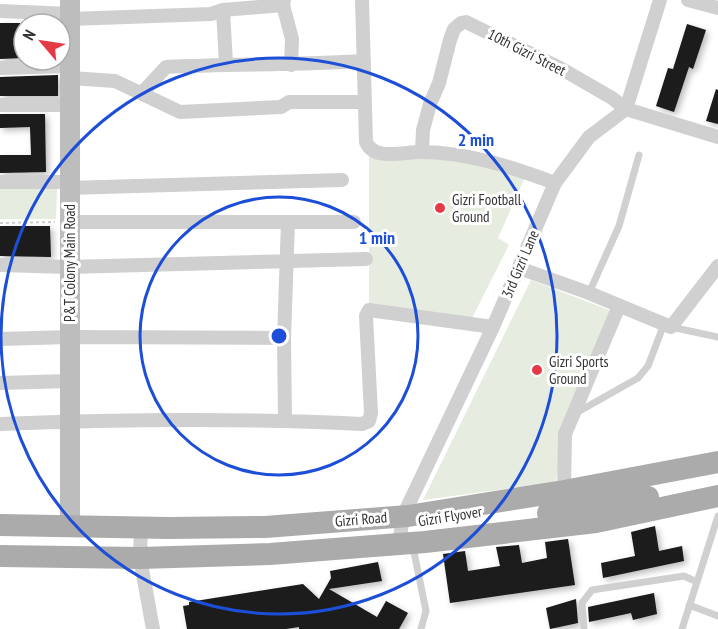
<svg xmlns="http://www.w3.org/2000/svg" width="718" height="629" font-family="'PT Sans Narrow',sans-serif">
<defs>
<filter id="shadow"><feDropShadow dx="3" dy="3" stdDeviation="3" flood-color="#0004"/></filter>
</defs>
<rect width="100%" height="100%" fill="#fff"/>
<!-- green -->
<path fill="#e6ecdf" d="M369,149L422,152L525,177L498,238L509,245L469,324L369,310Z
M0,188H57L56,219H0Z
M531,280L614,312L563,429L556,482L423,500Z"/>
<!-- building -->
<path fill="#1a1a1a" filter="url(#shadow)" d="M0,23H23V58L0,59Z
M687,24L706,30L693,69L689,67L674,112L656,106L668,68L673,69Z
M58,75V96H0V77Z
M716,89L718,90V124L706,121Z
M0,114H45L46,172L0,173V155H31L30,127L0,128Z
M0,226H50L51,257L0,256Z
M655,526L659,551L682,546L684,561L603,578L601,563L635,556L631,532Z
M568,539L575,585L450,603L443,554L465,551L468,571L500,566L496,547L519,545L522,563L547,558L545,542Z
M378,562L382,581L329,589L377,617L386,601L408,613L399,629H299V627L286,629H187L183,606L189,605V602L303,584L319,599L331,578L330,571Z
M654,593L657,614L633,620L631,613L589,622L588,607Z
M576,599L578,623L550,629L546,608Z"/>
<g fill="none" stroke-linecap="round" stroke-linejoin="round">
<!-- path -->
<path stroke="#cdcdcd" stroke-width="2" stroke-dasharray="3 3" stroke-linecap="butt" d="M0,223L55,222"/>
<!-- lane -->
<path stroke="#d0d0d0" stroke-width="7" d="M589,293L619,226L639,155
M671,327L718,337
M576,413L638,378L648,366L664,324
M413,547L426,611L421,629
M689,605L718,616
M584,629L582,603L592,590L684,576L697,582
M682,629L718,516"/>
<!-- street -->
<path stroke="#d0d0d0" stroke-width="14" d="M284,0L283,5L292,39L291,65
M362,0L366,142C374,161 403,152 420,152C467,152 512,167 555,183
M688,0L718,8
M223,10L226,64
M0,11L70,14
M70,19L211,14L223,10L283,5
M0,68L70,66
M70,78L115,81L180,112L281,107L289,102H365
M142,93L166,67C232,64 298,65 364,61
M0,105H69
M422,152L423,130L430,104L439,83L450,40L454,29L461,23L466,22L560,68L612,98L626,109L718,137
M0,182H69
M69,188L342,180
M69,222H354
M0,265L69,267L366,259
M519,268L589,293L671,327L718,266
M0,339L69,337L284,338
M0,383L69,381
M285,420L284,338L288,222
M0,424C120,419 242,418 362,424L369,421L371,413L366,316L369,310L493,327
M564,491L565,434L619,306
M141,528L140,558L153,629
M399,544L403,516L493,327L555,183L589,137L626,109L660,0"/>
<!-- secondary -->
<path stroke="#bdbdbd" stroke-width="20" d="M70,0V527"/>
<!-- primary -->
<path stroke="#ababab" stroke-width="22" d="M548,513L648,497
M0,525L168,528L265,527L408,516L564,491L718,462
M0,556L140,558L270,554L425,542L596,522L718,496"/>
</g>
<!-- distance rings -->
<g fill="none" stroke="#1d4ed8" stroke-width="3">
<circle cx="279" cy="336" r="139"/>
<circle cx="279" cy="336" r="278"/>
</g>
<!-- markers -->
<g fill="#e63946" stroke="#fff" stroke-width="2">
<circle cx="440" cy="208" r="6"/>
<circle cx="537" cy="370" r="6"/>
</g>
<g text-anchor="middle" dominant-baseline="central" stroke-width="6" stroke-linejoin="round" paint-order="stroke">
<!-- street labels -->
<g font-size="15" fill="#333" stroke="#fff">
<text transform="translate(527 52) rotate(27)">10th Gizri Street</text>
<text transform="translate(69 263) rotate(-90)">P&amp;T Colony Main Road</text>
<text transform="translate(520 264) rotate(-67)">3rd Gizri Lane</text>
<text transform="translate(450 516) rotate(-9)">Gizri Flyover</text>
<text transform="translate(361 519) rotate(-5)">Gizri Road</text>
</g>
<!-- poi labels -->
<g font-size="15" fill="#333" stroke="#fff" text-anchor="start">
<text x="452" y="199">Gizri Football<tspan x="452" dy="17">Ground</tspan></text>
<text x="549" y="361">Gizri Sports<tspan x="549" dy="17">Ground</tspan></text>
</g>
</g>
<circle cx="279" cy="336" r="9" fill="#1d4ed8" stroke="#fff" stroke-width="3"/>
<g font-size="18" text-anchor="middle" font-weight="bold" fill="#1d4ed8" stroke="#fff" stroke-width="6" stroke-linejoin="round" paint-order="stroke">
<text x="476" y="146">2 min</text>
<text x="377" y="244">1 min</text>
</g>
<!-- north arrow -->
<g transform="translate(42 42) rotate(299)"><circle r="28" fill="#ffffff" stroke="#adadad" stroke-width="1.5"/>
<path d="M0-4.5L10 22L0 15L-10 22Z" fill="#e63946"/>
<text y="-9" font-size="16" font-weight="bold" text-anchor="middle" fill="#333333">N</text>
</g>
</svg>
